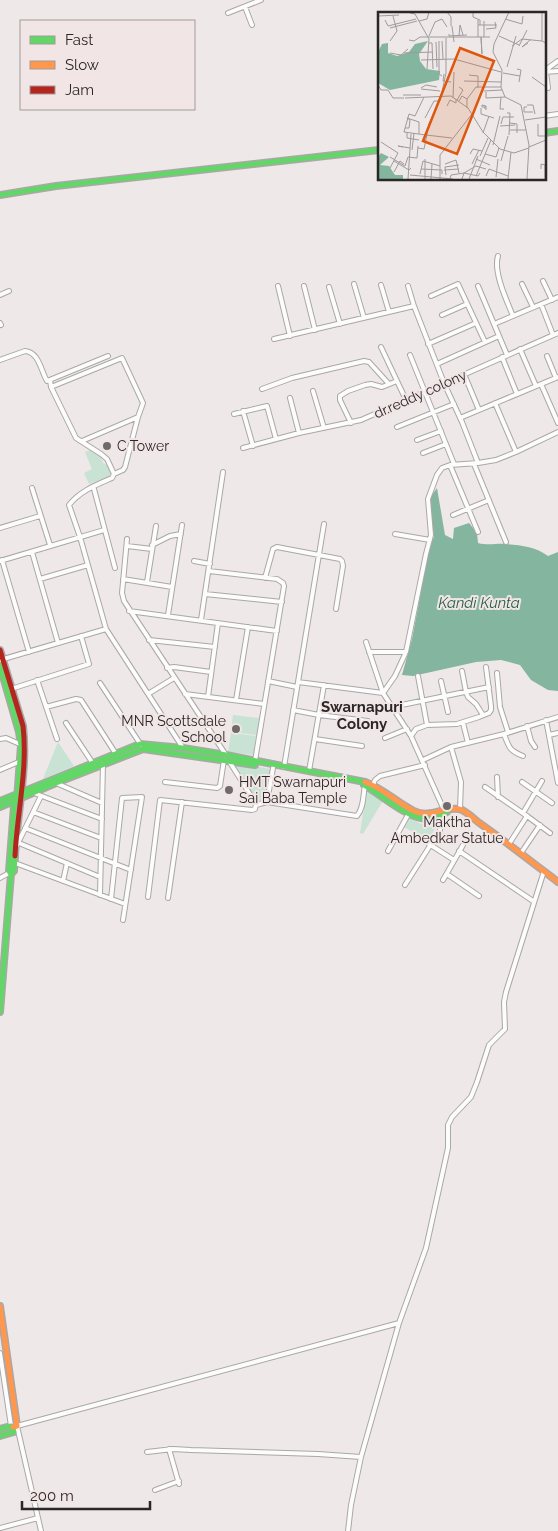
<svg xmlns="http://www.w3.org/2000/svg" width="558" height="1531" font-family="Raleway,sans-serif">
<rect width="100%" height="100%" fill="#eee8e8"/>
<!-- green -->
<path fill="#c8e2d4" d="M90,450L100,456L103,463L108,466L111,474L110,476L89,484L84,473L92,469L85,452Z
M233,715L259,718L257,735L231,732Z
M231,733L256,736L254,755L228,752Z
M58,742L74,766L43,779Z
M231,761L270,769L266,798L257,802Z
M367,788L384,799L363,834L360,833Z
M410,818L421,824L438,823L428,841L404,827Z"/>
<!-- water -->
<path fill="#84b59e" d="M437,488L445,535L453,539L454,528L469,523L477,533L478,543C489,546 496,543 506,544C520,545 537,547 548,556L558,552V691L548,690L531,680L520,665L501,660L476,662L413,676L402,675L412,639L420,597L426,555L434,537L429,499Z"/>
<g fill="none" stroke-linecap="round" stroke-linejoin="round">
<defs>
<path id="street" d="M245,7L252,25
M228,13L261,0
M544,71L558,61
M544,72L558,71
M546,72L548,88
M544,116L558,114
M498,256C493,272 507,301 513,316
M543,281L552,300
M354,284L364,318
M522,284L533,307
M381,285L389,312
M278,286L290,336
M304,286L315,330
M408,286L414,306
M478,286L507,355
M329,287L340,324
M0,295L9,291
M431,296L458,284L485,342
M541,304L553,335
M442,315L467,304
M0,323L1,325
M494,324L558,297
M274,339L414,306L444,383L462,422L478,463
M428,344L476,323
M381,347L397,381
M520,349L536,386
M410,355L454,464
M547,356L556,378
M502,357L517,394
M0,360L25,351C39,352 41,371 47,381L108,356
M437,364L499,336
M464,374L479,410
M50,380L51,387L76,438L101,454L107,459L114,474L112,478C96,485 80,491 69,505L80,537L106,629L183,748
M541,384L558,423
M51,387L122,358L143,403L138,417L82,441
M262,389L292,378L364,361L369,362L389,384
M313,391L324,428
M290,398L299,433
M495,403L516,452
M243,411L253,446
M234,414L267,406L276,439
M460,418L558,377
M351,423L340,400V396L348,391L365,385L371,384L382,387L397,381L406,400
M397,427L454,404
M417,440L441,431
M243,448L299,433L361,420L558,333
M423,453L446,444
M474,464L506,542
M450,465L478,532
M114,474L123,470L125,467L138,417
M32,488L50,545
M94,489L115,568
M453,515L489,500
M0,528L40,516
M395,534L430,540
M127,539L122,593L124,601L226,755
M152,545L170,536L181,534
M127,546L152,549
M32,552L58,643
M2,560L29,652
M0,561L104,530
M194,561L210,564
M209,571L277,579L283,583L284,586L255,761
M265,578L273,549L277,547L340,559L342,561L343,566L336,609
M40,579L88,565
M123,579L172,587
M147,582L156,526
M205,594L282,602
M129,611L277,631
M168,615L182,525
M201,620L223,472
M149,640L215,647
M366,642L383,693
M369,652H406
M0,660L106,629
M167,668L174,667L211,672
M462,671L466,692L468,697L476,704L483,715
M497,673L500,707L508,732
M418,676L427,725
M37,680L57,739
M268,681L297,687
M441,681L448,712
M298,682L324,524
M100,683L141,745
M11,689L89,664L81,636
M383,693L395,676L406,652L426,554L431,535L428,499L437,475L442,468L450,465L478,463L496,460L516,452L558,432
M148,694L174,678
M185,694L264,704
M208,697L218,623
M236,700L248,627
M46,707L76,699L81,700L116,754
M392,707L489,687
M293,710L319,715L368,721
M546,720L558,783
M66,723L94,765
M463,723L468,743
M527,726L531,741L535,747
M504,734C509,748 510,751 523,756
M549,735L558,733
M411,736L416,729L427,725L457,724L479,717L489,713L491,710V706L486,667
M385,738L407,729
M0,739L6,738L22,745
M315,739L362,746
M451,747L461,782L460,809
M423,760L451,747L504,734L558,717
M284,767L298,682L383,693L411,736L444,810
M0,770L21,761
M309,771L324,685
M497,777L498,797
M165,782L217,788L220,786L224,760
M522,782L552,803
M56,783L102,803
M373,785L375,780L380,776L425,765
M485,787L527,816L509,844
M34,793L102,819
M267,802L273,768
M256,805L267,802L357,816C364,808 363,795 365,785
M33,812L101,838
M523,813L542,781
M527,816L550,833
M25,828L131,870
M19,843L100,877
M429,844L454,860
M17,845L41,796
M388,851L409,813
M459,851L533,901
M521,853L540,825
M15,863L125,904
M447,874L479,896
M0,878L9,873
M443,880L463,845
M63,881L67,863
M405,885L440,830L441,815
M100,895L103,764
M148,897L160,800L252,810L255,809L256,804L229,761
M168,898L182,802
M111,899L122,798L142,797L123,920
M0,1353L11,1426
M169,1449L179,1484
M147,1452L173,1449L191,1450L318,1454L361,1457
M155,1490L179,1481
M0,1528L38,1518
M41,1531L17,1426L399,1323
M348,1531L351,1505L361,1457L399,1323L426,1248L448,1148V1125L452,1117L471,1097L477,1082L489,1045L505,1029L504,1002L506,992L544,871"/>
<path id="fast" d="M544,133L558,131
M0,195L56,186L379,150
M0,666L19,732L21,745L17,800L14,806L9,871L11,874L14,871L15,856
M364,785C382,795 407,819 428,819C435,819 441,815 447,812
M0,801L140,744L183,748L226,755L365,782
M0,807L56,783L143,749L255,765
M0,1012L11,874
M0,1429L11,1426L14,1432L0,1436"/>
<path id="slow" d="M365,782C383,788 397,803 414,811C431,819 443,806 459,809C465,810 473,818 478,822C505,841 532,862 558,882
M0,1306L17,1426L13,1427"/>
<path id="jam" d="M0,650L23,726C28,769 17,813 15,856"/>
</defs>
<!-- street casing -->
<use href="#street" stroke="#aca7a7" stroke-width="6"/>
<!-- fast casing -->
<use href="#fast" stroke="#aca7a7" stroke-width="8"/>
<!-- slow casing -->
<use href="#slow" stroke="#aca7a7" stroke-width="8"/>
<!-- jam casing -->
<use href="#jam" stroke="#aca7a7" stroke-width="8"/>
<!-- street -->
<use href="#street" stroke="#fcfcfc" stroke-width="4"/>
<!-- fast -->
<use href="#fast" stroke="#63d668" stroke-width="5"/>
<!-- slow -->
<use href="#slow" stroke="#ff974d" stroke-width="5"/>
<!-- jam -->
<use href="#jam" stroke="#b3261e" stroke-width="5"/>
</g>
<!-- markers -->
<g fill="#6f6b6b" stroke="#f1e6e5" stroke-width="2">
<circle cx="107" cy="446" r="5"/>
<circle cx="236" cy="729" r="5"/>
<circle cx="229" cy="790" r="5"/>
<circle cx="447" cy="806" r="5"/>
</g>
<g text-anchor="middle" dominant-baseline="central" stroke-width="4" stroke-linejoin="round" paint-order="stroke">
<!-- street labels -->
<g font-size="14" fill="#2b2727" stroke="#f1e6e5">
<text transform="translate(420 394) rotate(-24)">dr.reddy colony</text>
</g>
<!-- poi labels -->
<g font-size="14" fill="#2b2727" stroke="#f1e6e5" text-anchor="start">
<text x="117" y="446">C Tower</text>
<text x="226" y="721" text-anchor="end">MNR Scottsdale<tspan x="226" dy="16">School</tspan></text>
<text x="239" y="782">HMT Swarnapuri<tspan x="239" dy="16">Sai Baba Temple</tspan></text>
<text x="447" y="822" text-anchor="middle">Maktha<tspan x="447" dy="16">Ambedkar Statue</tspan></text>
</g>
<!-- water labels -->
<g font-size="15" font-style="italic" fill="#255e46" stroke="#f1e6e5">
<text x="479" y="603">Kandi Kunta</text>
</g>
<!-- neighbourhood labels -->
<g font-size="15" font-weight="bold" fill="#2b2727" stroke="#f1e6e5">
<text x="362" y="707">Swarnapuri<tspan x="362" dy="17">Colony</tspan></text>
</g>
</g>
<!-- overview -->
<g transform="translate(378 12)">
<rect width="168" height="168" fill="#eee8e8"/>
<path d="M50,29L41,42L42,49L48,57L62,59L61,68L12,78L0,71V40L4,32L10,31V41L19,44L31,40L37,32ZM3,141L11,145L2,153L11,154L17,163H25V167H0V145Z" fill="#84b59e"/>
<path fill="none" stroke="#a09b9b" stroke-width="1" d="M69,0L73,5V14M95,0V5L102,8V13M131,0L116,32L115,40L124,58L123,75L127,85L143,93L151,133L149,167M164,0V29L168,31M32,1L37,2L51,27L49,57M0,4L21,3M127,7L144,12L145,4M7,8L10,14L38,7M100,8V25M41,9L49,7L51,0M106,9V25M100,13H119M74,14L76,30M12,16L39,9M108,17L118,16L117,10M71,22V24L89,23M51,24L57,10L64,7L69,15M81,24L82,13L85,23M121,24L141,33M103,25L104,42L103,25M31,28L36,29L42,25H112M12,29L19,19L15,4M61,29V62L64,64M64,29L65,47M58,30L59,55M51,31H54L55,57M150,31L144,35L152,28M134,34L144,27L164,29M141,34L149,18M12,41L23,43L30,37M26,41L55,40M43,48L76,47L123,60M129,55L138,24M139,57L143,58L141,70M125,61L142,64M66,62L65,69L73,70M91,63L100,64V76M154,65L168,75M86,69L123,70M0,73L3,78H10L15,86H26M43,76L48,73L59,75M43,77L62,79M106,79L124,78M108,80V86L127,85M25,83H43M123,85L122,97H126M27,86L73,84L90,96L105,120L122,137L136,141L151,136M75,86L76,60M89,87L98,75H123M79,88L85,78L81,75M62,89L68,61V26M81,89L84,84L89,87V96M149,93H155L157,102M69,94L72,88L78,91V87M149,95H146V100H155M103,96V102L116,106M109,97H107V95L108,94L104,93V95H109M129,101H132L131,123M37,104L31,102L26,120L48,123M37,104L46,85M47,106L56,89H61M147,108L168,105M132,111L139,112V121M123,112L125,105H136M160,112V124H168M122,114L137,113M27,116H31L32,108L29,106L41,110V122M132,118H148M29,121V126L41,128M105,121L111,104M48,123L74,126M3,130L20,141L12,156M115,133L122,104M25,135L20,134L32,136M151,135L168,128M40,136L46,137L51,112L61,90M34,138L36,121M92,142L95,137L104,139M107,142L118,145L121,136M102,144L110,126M12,145L27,154L30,145M30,145L39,146L40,134M98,147L112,153M16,149L31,158L33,156M123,149L130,124M67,152L78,148L81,161M94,152L101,138M43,157L64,158V162M163,157V152L167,153V167M66,158L81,157M16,160L22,149L26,152M42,162L45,149L62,154M32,163L75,167M68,163L67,155L81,153M98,164L113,128M108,164L111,157L130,164M118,165L120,147M30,167L33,122M47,167V147M53,167L54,152M62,167V143L94,102M72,167L73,163L86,161L100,164L102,161M84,167L86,161L98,154L108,157M91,167L100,144M130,167L133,140"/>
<path fill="#df560d" fill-opacity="0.15" stroke="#df560d" stroke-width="2.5" d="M82,36L116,49L79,142L45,129Z"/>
<rect width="168" height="168" fill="none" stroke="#2b2727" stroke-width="2.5"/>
</g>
<!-- legend -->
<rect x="20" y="20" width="175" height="90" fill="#f1e6e5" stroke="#a29a99"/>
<rect x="30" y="36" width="25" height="8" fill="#63d668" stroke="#a29a99"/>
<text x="65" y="45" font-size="15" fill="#2b2727">Fast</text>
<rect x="30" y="61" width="25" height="8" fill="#ff974d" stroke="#a29a99"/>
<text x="65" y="70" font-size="15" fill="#2b2727">Slow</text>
<rect x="30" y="86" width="25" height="8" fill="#b3261e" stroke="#a29a99"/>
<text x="65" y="95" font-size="15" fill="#2b2727">Jam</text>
<!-- scale -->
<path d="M22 1501v8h128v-8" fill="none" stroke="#2b2727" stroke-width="2.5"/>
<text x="30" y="1501" font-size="15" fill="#2b2727" stroke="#f1e6e5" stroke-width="4" paint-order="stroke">200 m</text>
</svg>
